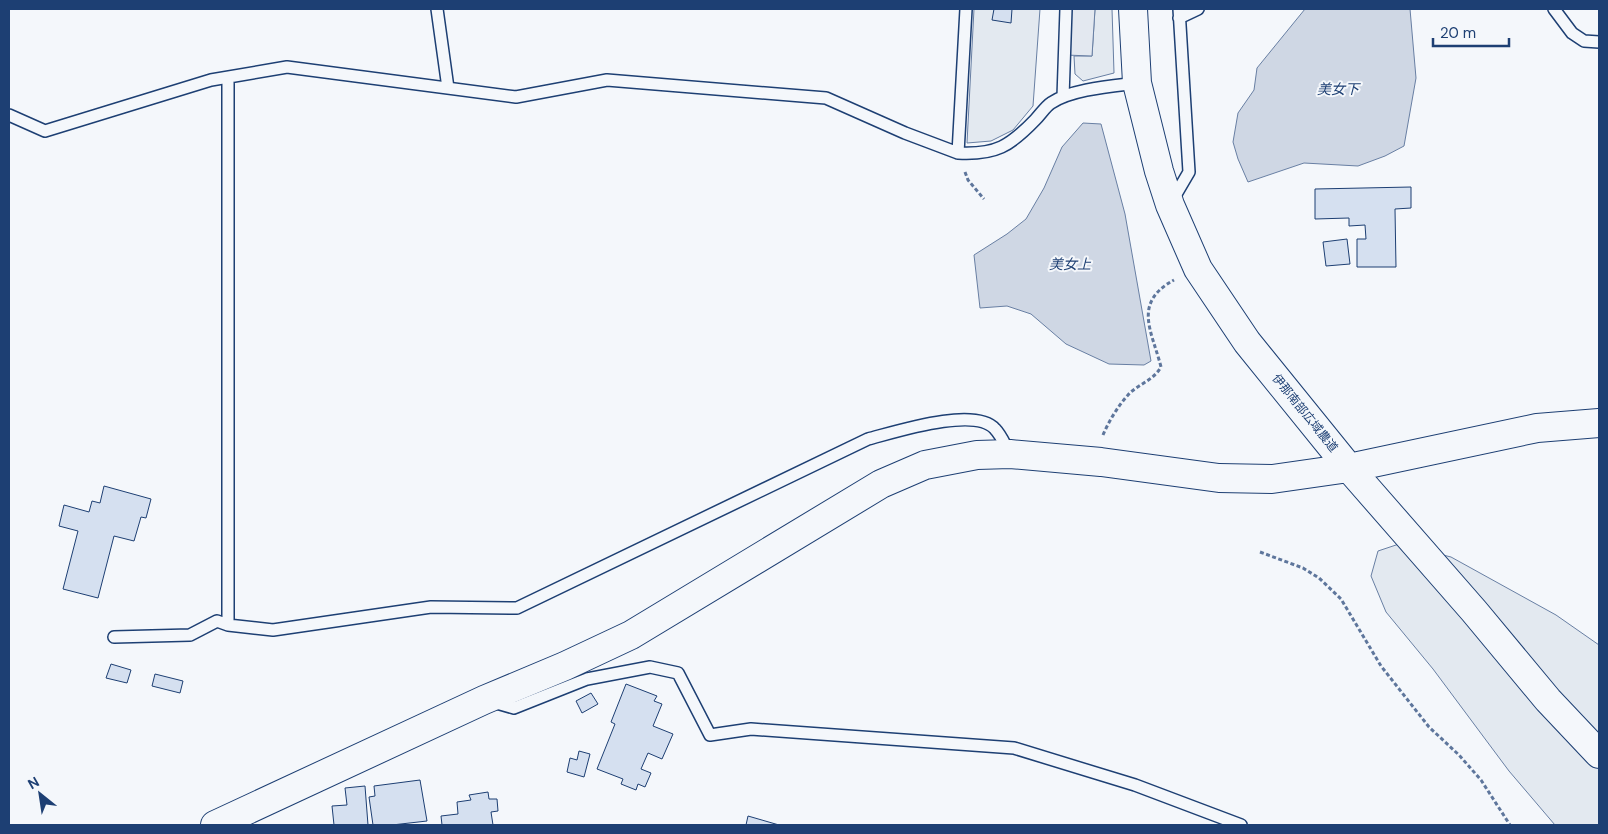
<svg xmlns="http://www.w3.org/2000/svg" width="1608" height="834" font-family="'DM Sans','Noto Sans JP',sans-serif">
<rect width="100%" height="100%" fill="#f4f7fb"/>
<!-- green -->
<path fill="#e3e9f0" stroke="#687fa3" d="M974,9H1040L1033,106L1013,130L991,141L967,143Z
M1095,9H1112L1114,73L1083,81L1075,74L1074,56H1092Z
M1399,544L1451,557L1556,615L1599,645V825H1555L1509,771L1433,669L1386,612L1371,576L1378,551Z"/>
<!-- parking -->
<path fill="#e3e8f0" stroke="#687fa3" d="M1066,9H1095L1092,56L1065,55Z"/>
<!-- water -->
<path fill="#cfd7e4" stroke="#687fa3" d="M1305,9H1410L1416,78L1404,146L1385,156L1358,166L1304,163L1248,182L1238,159L1233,142L1238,113L1254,90L1257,68Z
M1083,123L1101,124L1125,214L1151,361L1144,365L1109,364L1066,344L1031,314L1007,306L980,308L974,255L1007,234L1026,219L1044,188L1062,147Z"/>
<!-- building -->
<path fill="#d5e0f0" stroke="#1d3f73" d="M994,9H1012L1011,23L992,20Z
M1411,187V208L1395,209L1396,267H1357V239H1366L1365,225L1349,226V218L1315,219V189Z
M1347,239L1350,264L1326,266L1323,242Z
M104,486L151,499L146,518L141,517L134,541L114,536L98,598L63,589L78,531L59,526L64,505L89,512L92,501L100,503Z
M111,664L131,670L127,683L106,678Z
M155,674L183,681L180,693L152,686Z
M626,684L657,696L654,701L662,704L653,726L673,734L662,759L648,753L641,769L651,773L645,787L638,784L636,790L621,784L623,779L597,769L615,724L611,722Z
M591,693L598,704L582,713L576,701Z
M579,751L590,754L584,777L567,772L570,758L577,760Z
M420,780L427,821L392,825H373L369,797L375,796L374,786Z
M365,786L368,825H334L332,806L347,805L345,788Z
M488,792L489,799H497L498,811L491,812L493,825H442L441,816L458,814L457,802L471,800L469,795Z
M748,816L779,825H746Z"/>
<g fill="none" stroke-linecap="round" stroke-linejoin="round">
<defs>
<path id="lane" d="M437,9L448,88
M1554,9L1572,33L1584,41L1599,42
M1179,18L1198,9
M228,77V625L273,630L431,607L517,608L868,439C895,432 975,406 995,429C1001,435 1005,445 1009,452
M1063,97L1066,9
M9,115L45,131L211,80L287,67L516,97L607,80L826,98L905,133L958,153L966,9
M958,153C996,155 1010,146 1035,120C1041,114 1045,107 1051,103C1071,89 1113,86 1137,83
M1172,201L1189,172L1179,9
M114,637L190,635L217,621L228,625
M493,702L514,708L587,679L650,667L678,673L710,735L751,729L1014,748L1135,785L1241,825"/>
<path id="secondary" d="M1133,9L1137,83L1159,171L1170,205L1198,269L1247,342L1349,468L1474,611L1548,700L1599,754
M215,825L484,700L565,666L631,635L881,484L925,465L977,455L1010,454L1101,462L1219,478L1272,479L1349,468L1537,428L1599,423"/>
</defs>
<!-- lane casing -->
<use href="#lane" stroke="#1d3f73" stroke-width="14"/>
<!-- secondary casing -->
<use href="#secondary" stroke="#1d3f73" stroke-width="30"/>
<!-- path -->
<path stroke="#5e769c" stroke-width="3" stroke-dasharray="4 2.5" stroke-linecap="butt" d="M965,172L968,180L984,199
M1103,435C1109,421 1118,406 1128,395C1138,384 1153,381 1161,367C1152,331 1132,303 1174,280
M1260,552L1303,568L1319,578L1341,599L1381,666L1429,727L1459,755L1481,780L1510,825"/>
<!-- lane -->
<use href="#lane" stroke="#f4f7fb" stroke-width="11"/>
<!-- secondary -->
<use href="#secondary" stroke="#f4f7fb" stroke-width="28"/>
</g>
<g text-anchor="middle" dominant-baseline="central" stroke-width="4" stroke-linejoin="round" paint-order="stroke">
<!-- street labels -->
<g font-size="12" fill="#1d3f73" stroke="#f4f7fb">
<text transform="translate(1305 413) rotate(51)">伊那南部広域農道</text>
</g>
<!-- water labels -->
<g font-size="14" font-style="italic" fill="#1d3f73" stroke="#f4f7fb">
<text x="1338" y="89">美女下</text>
<text x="1070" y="264">美女上</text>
</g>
</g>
<!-- border -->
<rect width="1608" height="834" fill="none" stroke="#1d3f73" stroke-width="20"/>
<!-- north arrow -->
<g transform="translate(40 794) rotate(330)" stroke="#f4f7fb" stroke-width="4" paint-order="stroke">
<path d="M0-4L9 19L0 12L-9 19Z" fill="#1d3f73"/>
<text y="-8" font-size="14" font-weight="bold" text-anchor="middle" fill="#1d3f73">N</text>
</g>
<!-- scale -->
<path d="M1433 38v8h76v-8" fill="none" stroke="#1d3f73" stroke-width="2.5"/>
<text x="1440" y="38" font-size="15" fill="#1d3f73" stroke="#f4f7fb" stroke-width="4" paint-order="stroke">20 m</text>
</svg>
